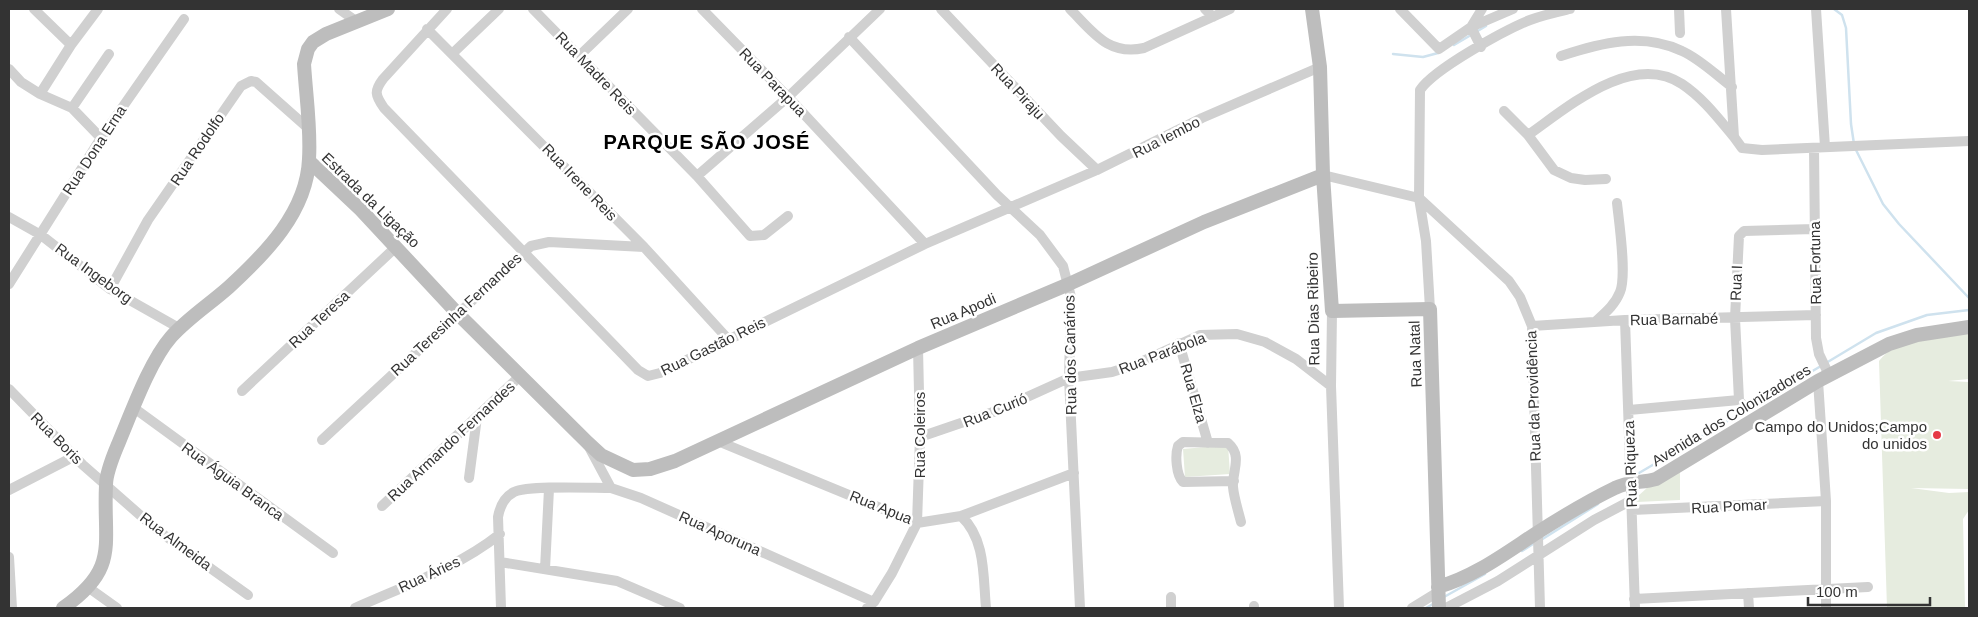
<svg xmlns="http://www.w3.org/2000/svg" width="1978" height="617" font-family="Arial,sans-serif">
<rect width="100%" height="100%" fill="#fff"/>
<!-- green -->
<path fill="#e6ecdf" d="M1969,332V379L1948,381L1969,382V489L1911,488L1949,493L1969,492V510L1963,519L1965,608H1887L1879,361C1899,335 1940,337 1969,332Z
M1228,445L1230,474L1185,477L1183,449Z
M1680,470V500L1637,502V497L1648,487Z"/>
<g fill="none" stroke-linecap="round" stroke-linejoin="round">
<!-- stream -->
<path stroke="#cfe2ee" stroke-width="2.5" d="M1834,9L1842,15L1846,28L1851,124L1854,144
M1476,32L1486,26
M1454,45L1471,35
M1393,54L1423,57L1438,53
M1856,150L1883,204L1899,224L1969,298
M1826,363L1876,333L1927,315L1969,310
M1639,473L1821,366
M1541,540L1598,504
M1522,551L1536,542
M1444,597L1485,574
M1426,608L1433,604"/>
<!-- street -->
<path stroke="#d0d0d0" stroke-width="10" d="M34,9L71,45L40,94
M339,9L356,21
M447,9L383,79C374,91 375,95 384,108L638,370L648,376L660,373L925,244L1097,170L1202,118L1320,67
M533,9L697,176L750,236L764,235L788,216
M702,9L788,97L925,244
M941,9L1061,136L1097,170
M1070,9C1093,32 1108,56 1144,48L1230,9
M1205,9L1213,17
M1400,9L1439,49L1471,27L1513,9
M1679,9L1680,33
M1726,9L1734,137L1742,148L1762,150L1969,141
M1816,9L1825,147
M427,29L644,247L728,339
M849,37L997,195L1040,235L1063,266L1071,297L1069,378L1080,608
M71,45L98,9
M1481,47L1471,27L1482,9
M453,53L499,9
M579,56L628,9
M1561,56C1600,43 1642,32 1682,51C1700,59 1716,75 1732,87
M9,69L21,82L40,94L72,108L101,138
M72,108L109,54
M1504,111L1528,135L1554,170L1571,178L1585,180L1606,179
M1528,135C1568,107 1632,51 1682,84C1703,98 1718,118 1734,137
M1814,148L1816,338L1819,354L1829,375
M1323,175L1419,198L1509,281L1520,297L1532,326L1540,608
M697,176L788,97L880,9
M9,217L41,235L110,289L179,328
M9,284L101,138L184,19
M110,289L148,220L241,86L251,81L256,82L309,129
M1430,309L1426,241L1419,198L1420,90C1434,69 1505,30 1530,20C1543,15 1557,12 1570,9
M1332,311L1331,386L1339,608
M1625,320L1635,608
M1595,322C1605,313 1615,305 1620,292C1627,276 1619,222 1617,203
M1532,326L1625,320L1816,315
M1179,343L1208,443
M1818,381L1826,501V608
M9,389L83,465L157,530L248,595
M242,391L396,247
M1743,405L1739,400L1735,318L1739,236L1744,231L1814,229
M134,408L333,553
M1629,410L1739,400
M920,437L996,411L1069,378L1112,372L1134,365L1200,335L1237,334L1265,342L1296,359L1331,386
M322,440L531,246L549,242L644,247
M720,442L917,523L961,516L1074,473
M589,447L611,488L641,498L874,602
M469,478L477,417
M1234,481L1183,482C1176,475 1175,455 1178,446L1183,442L1228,443C1243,456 1232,471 1233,487C1234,498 1238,510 1241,522
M9,490L75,456
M382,506L520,376
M1632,510L1826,501
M961,516C986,539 983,577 986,608
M9,557L12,608
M500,562L617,581L680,608
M545,569L549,489
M89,588L117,608
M1748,593L1749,608
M1171,597V608
M1634,599L1868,587
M1254,606V608
M355,608C404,586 457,568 500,534
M501,608L498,517C500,506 504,497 514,492C529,485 591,488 611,488
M867,608L874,602L892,573L917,523L920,437L918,348
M1412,608L1438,592
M1446,608L1498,581L1594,520L1632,500"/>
<!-- secondary -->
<path stroke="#bdbdbd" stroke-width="14" d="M1312,9L1320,67L1323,175L1332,311L1430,309L1439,608
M309,161L361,210L457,313L588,443L601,455L633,470L650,469L675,461L918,348L1069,284L1204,222L1323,175
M1438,587C1475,576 1503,555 1535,534C1560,518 1588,501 1615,488C1628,481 1642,483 1656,479L1818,381L1889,344L1917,335L1969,327
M63,608C120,568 103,545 106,485C106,472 114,454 119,442C132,411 150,361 171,337C188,318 210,304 229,287C265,254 307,212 309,159C311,128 306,96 304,64L308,49L313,42L326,34L388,9"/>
</g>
<!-- markers -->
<circle fill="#e63946" stroke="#fff" stroke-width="2" cx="1937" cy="435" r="5"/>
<g text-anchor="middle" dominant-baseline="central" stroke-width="5" stroke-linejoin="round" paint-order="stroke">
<!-- street labels -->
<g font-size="15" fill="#333" stroke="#fff">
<text transform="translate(596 73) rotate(46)">Rua Madre Reis</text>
<text transform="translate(773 82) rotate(46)">Rua Parapua</text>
<text transform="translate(1018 91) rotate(47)">Rua Piraju</text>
<text transform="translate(1166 137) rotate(-27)">Rua Iembo</text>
<text transform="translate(197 149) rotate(-56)">Rua Rodolfo</text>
<text transform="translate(94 150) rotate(-57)">Rua Dona Erna</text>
<text transform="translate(580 182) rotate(46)">Rua Irene Reis</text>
<text transform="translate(371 200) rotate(44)">Estrada da Ligação</text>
<text transform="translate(1815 263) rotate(-91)">Rua Fortuna</text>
<text transform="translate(94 273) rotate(36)">Rua Ingeborg</text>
<text transform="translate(1736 283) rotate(-88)">Rua I</text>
<text transform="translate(1313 309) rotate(-91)">Rua Dias Ribeiro</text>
<text transform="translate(963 311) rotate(-23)">Rua Apodi</text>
<text transform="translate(456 314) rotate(-43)">Rua Teresinha Fernandes</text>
<text transform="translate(319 319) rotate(-43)">Rua Teresa</text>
<text transform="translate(1674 319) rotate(-1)">Rua Barnabé</text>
<text transform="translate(713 346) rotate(-26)">Rua Gastão Reis</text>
<text transform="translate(1162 353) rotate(-21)">Rua Parábola</text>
<text transform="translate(1415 354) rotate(-92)">Rua Natal</text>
<text transform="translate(1070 355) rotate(-91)">Rua dos Canários</text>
<text transform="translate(1194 393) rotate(74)">Rua Elza</text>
<text transform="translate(1533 396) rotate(-92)">Rua da Providência</text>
<text transform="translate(995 410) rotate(-22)">Rua Curió</text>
<text transform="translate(1731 415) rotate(-31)">Avenida dos Colonizadores</text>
<text transform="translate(919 435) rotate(-90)">Rua Coleiros</text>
<text transform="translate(57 438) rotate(45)">Rua Boris</text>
<text transform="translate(451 441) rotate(-43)">Rua Armando Fernandes</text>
<text transform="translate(1630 464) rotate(-92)">Rua Riqueza</text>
<text transform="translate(233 481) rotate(36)">Rua Águia Branca</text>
<text transform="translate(1729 506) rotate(-3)">Rua Pomar</text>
<text transform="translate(881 507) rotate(22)">Rua Apua</text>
<text transform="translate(720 533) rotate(24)">Rua Aporuna</text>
<text transform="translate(176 541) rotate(37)">Rua Almeida</text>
<text transform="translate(429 574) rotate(-25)">Rua Áries</text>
</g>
<!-- poi labels -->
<g font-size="15" fill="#333" stroke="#fff" text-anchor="end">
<text x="1927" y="426">Campo do Unidos;Campo<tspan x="1927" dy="17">do unidos</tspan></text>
</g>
<!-- district labels -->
<g font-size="20" font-weight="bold" letter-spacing="1" fill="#000" stroke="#fff">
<text x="707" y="142">PARQUE SÃO JOSÉ</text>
</g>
</g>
<!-- border -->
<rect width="1978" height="617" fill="none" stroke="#333333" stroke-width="20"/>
<!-- scale -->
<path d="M1808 597v8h122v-8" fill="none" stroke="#333333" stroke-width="2.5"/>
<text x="1816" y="597" font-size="15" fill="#333333" stroke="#ffffff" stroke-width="4" paint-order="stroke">100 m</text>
</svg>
